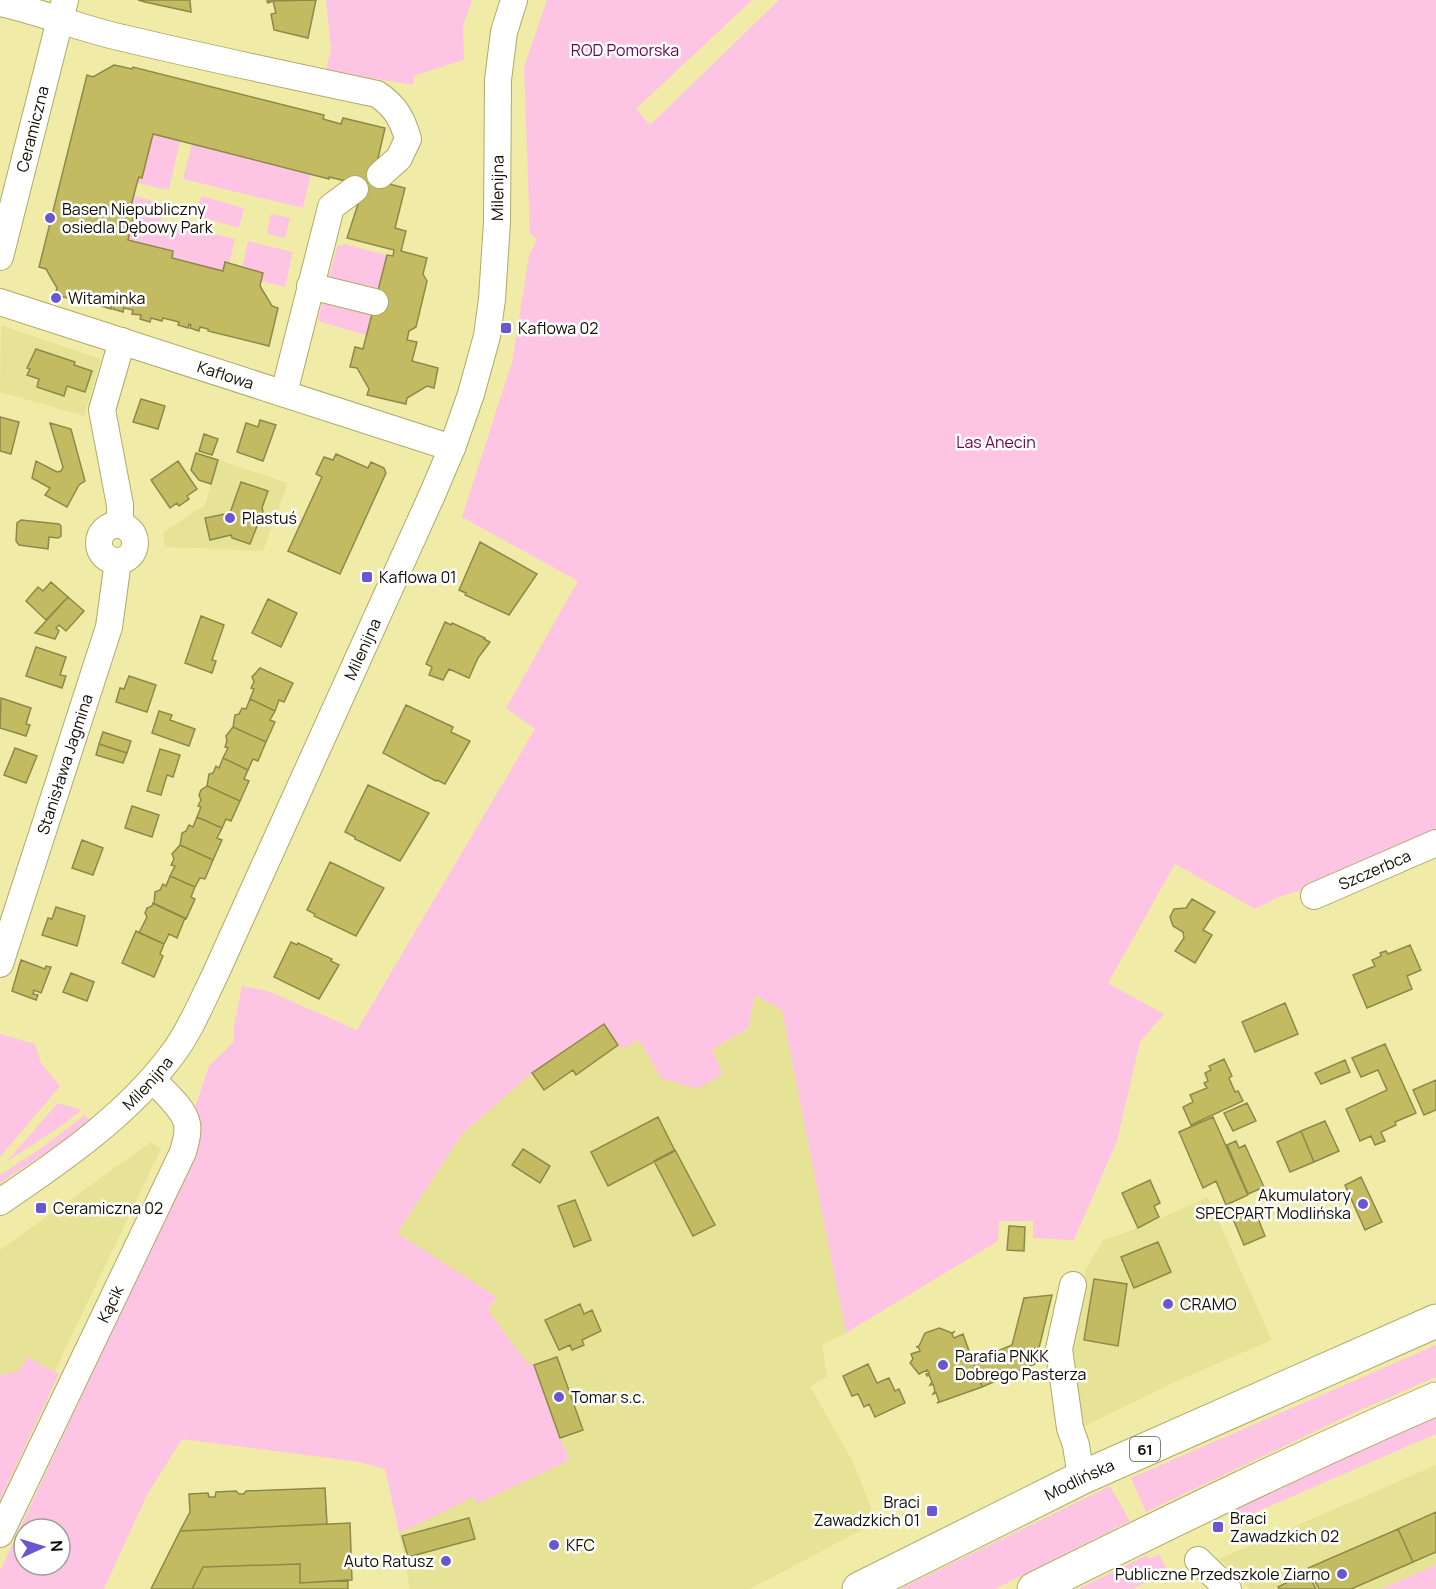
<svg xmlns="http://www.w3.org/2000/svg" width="1436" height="1589" font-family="Manrope,sans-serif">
<rect width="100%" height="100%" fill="#f0eca8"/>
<!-- built -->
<path fill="#e7e396" d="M1,325L101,359L84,416L0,392Z
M218,460L288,483L263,551L165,547L163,533L205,505Z
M755,995L782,1010L846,1333L822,1345L827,1377L810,1386L851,1458L877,1522L750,1589H410L399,1533L474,1496L477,1504L570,1459L528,1364L488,1310L397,1233L463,1133L527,1077L604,1024L618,1045L639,1040L661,1078L748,1029Z
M151,1142L161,1149L0,1486V1250Z
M1208,1197L1272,1340L1179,1380L1079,1429L1071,1357L1086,1269L1103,1240L1138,1228Z
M1436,1465V1565L1381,1589H1250L1219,1559Z"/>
<!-- green -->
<path fill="#fec4e3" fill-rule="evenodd" d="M326,0H472L463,26L464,60L413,76V85L326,71L331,48Z
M547,0H752L636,109L650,125L779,0H1436V833L1320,885L1281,896L1255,909L1175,864L1108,983L1164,1014L1140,1042L1117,1141L1074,1240L1033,1238V1221H999L998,1241L846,1333L782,1010L755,995L748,1029L712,1049L723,1074L697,1089L661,1078L639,1040L622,1049L604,1024L527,1077L463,1133L397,1233L497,1297L488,1310L528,1364L534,1365L560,1438L570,1460L477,1504L474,1497L399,1533L385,1469L359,1462L182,1439L147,1495L104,1589H0V1571L191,1161L194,1110L209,1066L234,1042V1026L242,986L268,991L357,1030L535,729L506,708L578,581L462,517L512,362L529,256L537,239L530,234L524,67ZM24,1529H60V1565H24Z
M153,134L180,141L169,190L137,183L139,177L142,178Z
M192,144L311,174L303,208L183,179Z
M134,196L165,204L161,221L235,239L229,264L225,263L223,271L172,258L173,251L128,240Z
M201,196L244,208L239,228L196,216Z
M271,214L290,218L285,238L267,234Z
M248,241L293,252L285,287L261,281L263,273L242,268Z
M344,244L387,255L377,292L331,280L329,277L337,247Z
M328,300L373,309L366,335L321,322L318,319L322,303Z
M0,1034L35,1044L41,1063L60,1086L0,1157Z
M58,1103L82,1110L64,1124L6,1162Z
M85,1115L90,1120L64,1141L0,1183V1175L43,1147Z
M1436,1345V1377L1358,1411L1146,1512L1131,1478Z
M25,1356L59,1374L0,1500V1375C13,1372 26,1372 25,1356Z
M1436,1418V1434L1233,1522L1229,1513L1359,1451Z
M1110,1486L1130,1521L995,1589H900Z
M1159,1554L1168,1571L1133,1589H1078L1147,1555L1149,1559Z
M1436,1565V1589H1381Z"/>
<!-- building -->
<path fill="#c2bb61" stroke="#8d8948" stroke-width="1.5" d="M138,0H190L191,12L145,2Z
M316,0L308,38L274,30L271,14L276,13L273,1L268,3L267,1Z
M114,65L132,69L133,67L324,115L323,119L341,124L343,118L385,128L376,167L385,183L405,188L395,228L406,231L401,251L427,258L423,274L427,281L416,327L409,331L407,340L417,342L412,361L438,368L434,388L427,386L407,398L406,404L367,395L369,389L357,368L350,367L355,347L363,349L387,255L393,256L394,250L347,238L360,198L350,182L329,177V179L153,134L142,178L139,177L137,183L131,206L136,207L128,240L173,251L172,258L223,271L225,262L263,273L260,286L272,306L278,308L269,346L208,331V329L200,327L199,331L190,328L191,325L189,324L188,328L178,325L179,322L163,318L162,321L151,318L150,322L140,319L141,315L132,314L133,310L124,308L123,312L113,309L114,306L112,305L111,309L101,306L102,303L77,296L76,300L55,295L57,288L46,269L39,267L87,75L93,77Z
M36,349L75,362L74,365L92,371L85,392L67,386L64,396L37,387L39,379L27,375L30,369L27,368Z
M141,399L165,406L158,429L133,422Z
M0,417L19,422L11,454L0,451Z
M260,420L276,425L263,461L237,452L246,423L258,427Z
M50,423L71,429L85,481L79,485L67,507L45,495L50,488L32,478L36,461L57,472L61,471L63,467Z
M204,434L218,439L212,455L199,451Z
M196,453L218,460L211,484L199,480L191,470Z
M336,454L368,468L371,462L384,468L386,473L340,574L288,551L322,477L316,474L324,457L333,460Z
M178,461L197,489L187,496L189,499L179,506L177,503L170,508L151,480Z
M241,482L268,491L262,508L263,511L250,544L232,538L231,535L210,540L205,518L230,513Z
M21,520L59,524L61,526V536L58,538L49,537L48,549L19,545L16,541L17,523Z
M480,542L537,574L509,615L465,595L466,593L459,590Z
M51,582L68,597L46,620L26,601L38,587L43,591Z
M68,597L84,611L66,631L59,625L56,628L59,631L55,639L35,633Z
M268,599L297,613L281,647L252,633Z
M201,616L224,625L212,660L216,661L212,673L185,663Z
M445,622L451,625L452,623L485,638L484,639L490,642L478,658L469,678L449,669L443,680L429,675L432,667L426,664Z
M36,647L66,657L60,675L66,676L62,688L26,676Z
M260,668L293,683L284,702L279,700L275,711L250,699L254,689L251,688L254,682L252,677Z
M129,676L156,685L147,712L116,702L120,688L124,689Z
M1,698L31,708L26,724L30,725L26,736L0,728Z
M250,699L275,711L270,720L275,722L266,742L233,727L235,715L239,714L242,708L246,709Z
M406,705L453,727L451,732L470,741L445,784L437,780L436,781L383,753Z
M159,711L172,715L170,720L195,729L189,746L152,733Z
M233,727L266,742L258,761L253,759L248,770L223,758L228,748L225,747L227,741L226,736Z
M103,732L131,741L127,753L99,744Z
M99,744L127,753L123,763L96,755Z
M15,748L37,756L26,783L4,775Z
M160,749L180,755L173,777L167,775L161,795L147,791Z
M223,758L248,770L244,779L249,781L240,801L207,786L209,774L213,773L216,766L219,768Z
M368,785L429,813L400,861L355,839V837L345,832Z
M207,786L240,801L231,821L226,819L222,828L197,817L201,807L198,806L201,800L199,795L201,790Z
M132,806L159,815L152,837L125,828Z
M197,817L222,828L217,838L222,840L213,860L180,845L182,833L186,831L189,825L193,827Z
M82,840L103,848L93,875L72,868Z
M180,845L213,860L205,879L200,878L195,887L170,876L175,866L171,865L174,859L172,854Z
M330,862L384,888L356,936L314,916L315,914L307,910Z
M170,876L195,887L191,897L195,899L186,919L154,904L155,892L160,890L163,884L166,886Z
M1192,899L1215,912L1203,930L1212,935L1195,963L1175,951L1184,938L1183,932L1173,926L1170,917L1174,909L1186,908Z
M153,903L185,918L177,938L169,934L164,944L139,933L147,917L145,913L147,908L152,906Z
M56,907L85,916L77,946L42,935L48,918L52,919Z
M136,931L164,944L160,954L163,956L154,977L122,963Z
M291,942L297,945L298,943L332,959L331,961L339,965L319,999L274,977Z
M1410,945L1421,970L1407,976L1412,989L1367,1008L1353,975L1375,966L1372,960L1381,956L1380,953L1386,951L1388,954Z
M21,960L45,969L46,966L51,967L41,993L34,990L33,994L38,995L36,1000L12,991Z
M71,973L94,982L87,1001L63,992Z
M1285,1003L1298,1034L1255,1052L1242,1022Z
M604,1024L618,1045L576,1075L573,1070L544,1090L532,1073Z
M1385,1044L1416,1113L1395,1122L1396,1125L1381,1132L1385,1141L1375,1145L1371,1136L1360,1141L1346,1109L1387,1090L1378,1070L1361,1077L1352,1058Z
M1224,1059L1232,1076L1229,1078L1235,1092L1238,1091L1243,1101L1191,1125L1183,1107L1193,1102L1190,1095L1207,1088L1204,1083L1208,1081L1205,1073L1211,1070L1209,1066Z
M1345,1060L1350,1072L1321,1084L1315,1073Z
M1436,1080V1110L1424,1115L1413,1090Z
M1247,1103L1256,1121L1233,1131L1224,1113Z
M658,1117L675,1151L608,1186L591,1152Z
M1213,1117L1248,1195L1226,1205L1216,1181L1203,1188L1179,1132Z
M1325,1121L1339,1151L1314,1162L1301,1131Z
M1301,1131L1314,1162L1290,1172L1277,1142Z
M1236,1141L1239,1148L1245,1145L1264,1187L1248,1194L1227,1145Z
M523,1149L550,1166L540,1183L512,1165Z
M675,1150L715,1225L693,1236L654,1161Z
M1361,1177L1382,1222L1365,1230L1345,1185Z
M1150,1180L1160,1203L1154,1206L1159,1217L1138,1228L1122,1193Z
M575,1200L591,1240L574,1247L558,1206Z
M1255,1211L1265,1236L1244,1245L1233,1219Z
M1009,1226L1025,1227L1024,1251L1007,1250Z
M1158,1242L1171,1272L1134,1288L1121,1257Z
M1094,1279L1127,1284L1118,1346L1084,1340Z
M1052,1295L1035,1364L982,1387L974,1361L1012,1345L1024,1298Z
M580,1304L584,1314L592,1310L601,1331L582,1340L584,1345L572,1350L570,1345L559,1350L545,1320Z
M939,1328L952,1333L955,1331L952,1334L954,1338L963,1334L982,1387L937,1403L939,1401L936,1393L933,1394L935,1391L933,1384L930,1385L932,1382L929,1375L927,1376L926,1374L929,1373L927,1370L919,1374L910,1363L913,1359L911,1354L920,1351L918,1347H916L919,1346L925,1333Z
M557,1357L583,1430L560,1438L534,1365Z
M868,1364L877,1383L889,1378L895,1391L899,1389L905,1403L875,1417L869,1404L864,1407L858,1394L852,1396L843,1376Z
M325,1488L327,1524L180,1531L190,1512L189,1494L208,1493L209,1497H215L216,1492L236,1491L239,1494H244L246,1491Z
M1436,1512V1552L1413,1562L1398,1529Z
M469,1518L475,1539L408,1557L402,1536Z
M350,1523L352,1580L300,1583V1564L203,1567L192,1589H151L180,1531Z
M1398,1529L1413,1562L1351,1589H1319L1308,1568Z
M300,1564V1583L348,1580V1589H192L203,1567Z
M1307,1572L1316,1589H1279L1278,1587Z"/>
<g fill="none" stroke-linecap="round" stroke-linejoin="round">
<defs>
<g id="minor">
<path d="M0,3C42,12 81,29 123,38C207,58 292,76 377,94C395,106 402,118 408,139L399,158L380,175"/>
<path id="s1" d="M0,257L65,0"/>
<path d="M310,286L375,302"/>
<path id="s2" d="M0,302L452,448"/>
<path d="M284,393L331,207L355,189"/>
<path d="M120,525V505L102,410L122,341"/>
<circle cx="117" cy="543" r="18"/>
<path id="s3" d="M1314,896L1436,843"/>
<path id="s4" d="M0,964L109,627L118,561"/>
<path id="s5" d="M0,1202C62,1160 129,1114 174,1052C191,1029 202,1001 215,975L432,495L452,448L471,394L487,336L492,299L497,222L498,80L504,32L514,0"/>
<path d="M1073,1285L1059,1349L1070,1428L1076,1445L1081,1478"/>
<path id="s6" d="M0,1534L183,1152C185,1144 189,1134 187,1124C184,1108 164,1092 153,1080"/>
<path d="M1198,1560L1228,1589"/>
</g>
<g id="major">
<path id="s7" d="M859,1589L1081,1478L1436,1321"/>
<path d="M1034,1589C1167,1523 1300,1458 1436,1399"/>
</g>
</defs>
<!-- minor casing -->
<use href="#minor" stroke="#aeaa68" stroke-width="28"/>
<!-- major casing -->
<use href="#major" stroke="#aeaa68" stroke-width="35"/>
<!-- minor -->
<use href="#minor" stroke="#fff" stroke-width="26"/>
<!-- major -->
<use href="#major" stroke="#fff" stroke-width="33"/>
</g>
<!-- markers -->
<g fill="#6957d1" stroke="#fff" stroke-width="2">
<circle cx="50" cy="218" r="6"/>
<circle cx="56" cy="298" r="6"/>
<rect x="500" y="322" width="12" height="12" rx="3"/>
<circle cx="230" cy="518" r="6"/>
<rect x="361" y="571" width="12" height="12" rx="3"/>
<circle cx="1363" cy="1204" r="6"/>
<rect x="35" y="1202" width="12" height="12" rx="3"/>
<circle cx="1168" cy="1304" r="6"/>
<circle cx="943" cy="1365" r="6"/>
<circle cx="559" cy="1397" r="6"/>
<rect x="926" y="1505" width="12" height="12" rx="3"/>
<rect x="1212" y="1521" width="12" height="12" rx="3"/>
<circle cx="554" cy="1545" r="6"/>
<circle cx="446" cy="1561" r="6"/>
<circle cx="1342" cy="1574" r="6"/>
</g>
<g text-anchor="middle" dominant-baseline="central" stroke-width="5" stroke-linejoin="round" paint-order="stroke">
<!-- shield labels -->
<rect fill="#fff" stroke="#58564c" stroke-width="1.5" x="1130" y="1437" width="30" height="24" rx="4.5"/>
<g font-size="15" font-weight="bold" fill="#100d00">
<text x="1145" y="1449">61</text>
</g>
<!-- park labels -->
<g font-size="16" fill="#69054b" stroke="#fff">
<text x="625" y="50">ROD Pomorska</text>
<text x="996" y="442">Las Anecin</text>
</g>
<!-- street labels -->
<g font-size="16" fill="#100d00" stroke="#fff">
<text stroke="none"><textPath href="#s1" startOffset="132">Ceramiczna</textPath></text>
<text stroke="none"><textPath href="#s5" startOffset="1162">Milenijna</textPath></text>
<text stroke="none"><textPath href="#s2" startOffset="237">Kaflowa</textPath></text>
<text stroke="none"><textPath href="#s5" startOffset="676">Milenijna</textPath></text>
<text stroke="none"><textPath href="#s4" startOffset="210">Stanisława Jagmina</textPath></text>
<text stroke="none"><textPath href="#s3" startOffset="66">Szczerbca</textPath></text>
<text stroke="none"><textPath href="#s5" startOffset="190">Milenijna</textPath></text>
<text stroke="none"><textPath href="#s6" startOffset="255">Kącik</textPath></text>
<text stroke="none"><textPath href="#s7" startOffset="246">Modlińska</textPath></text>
</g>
<!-- poi labels -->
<g font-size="16" fill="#100d00" stroke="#fff" text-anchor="start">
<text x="62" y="209">Basen Niepubliczny<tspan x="62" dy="18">osiedla Dębowy Park</tspan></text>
<text x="68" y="298">Witaminka</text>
<text x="518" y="328">Kaflowa 02</text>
<text x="242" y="518">Plastuś</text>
<text x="379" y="577">Kaflowa 01</text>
<text x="1351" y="1195" text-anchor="end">Akumulatory<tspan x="1351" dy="18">SPECPART Modlińska</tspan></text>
<text x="53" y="1208">Ceramiczna 02</text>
<text x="1180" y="1304">CRAMO</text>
<text x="955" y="1356">Parafia PNKK<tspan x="955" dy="18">Dobrego Pasterza</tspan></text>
<text x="571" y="1397">Tomar s.c.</text>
<text x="920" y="1502" text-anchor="end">Braci<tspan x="920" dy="18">Zawadzkich 01</tspan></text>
<text x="1230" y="1518">Braci<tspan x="1230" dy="18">Zawadzkich 02</tspan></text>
<text x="566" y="1545">KFC</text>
<text x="434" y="1561" text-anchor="end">Auto Ratusz</text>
<text x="1330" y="1574" text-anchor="end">Publiczne Przedszkole Ziarno</text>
</g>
</g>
<!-- north arrow -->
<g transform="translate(42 1547) rotate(86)"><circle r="28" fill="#ffffff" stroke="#9f9e99" stroke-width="1.5"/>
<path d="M0-4.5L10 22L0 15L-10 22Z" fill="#6957d1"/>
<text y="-9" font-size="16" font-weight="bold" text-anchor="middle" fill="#100d00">N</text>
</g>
</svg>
